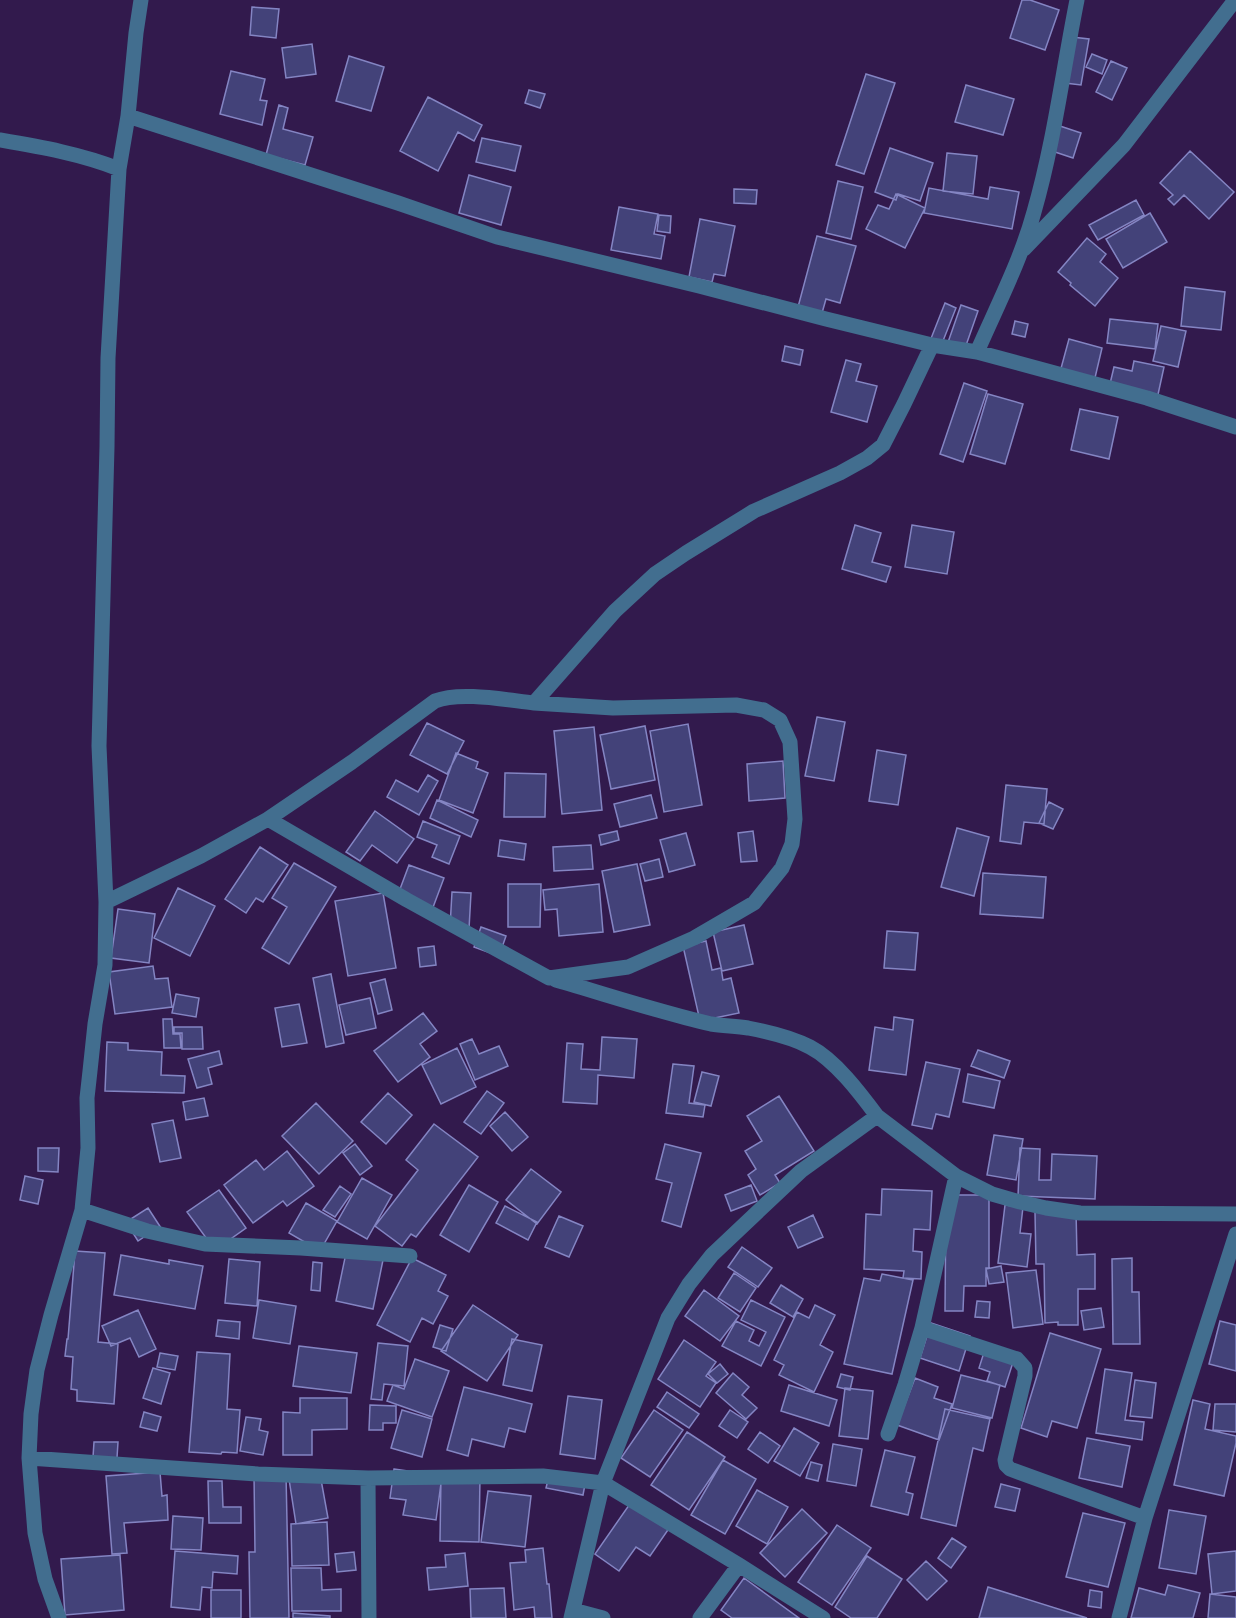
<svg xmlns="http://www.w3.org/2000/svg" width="1236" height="1618" font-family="Literata,serif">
<rect width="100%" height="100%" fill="#321a4d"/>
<!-- building -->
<path fill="#434279" stroke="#8485c3" stroke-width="1.5" d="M1022,0H1030L1059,10L1045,50L1010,38Z
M252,7L279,9L276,38L250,35Z
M1072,37L1089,39L1081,85L1065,83Z
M312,44L316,74L286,78L282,48Z
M1092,54L1107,60L1102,74L1086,67Z
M349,56L384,67L371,111L336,101Z
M1111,61L1127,68L1112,100L1096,92Z
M231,71L265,79L260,100L267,101L262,125L220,114Z
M866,74L895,83L864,174L836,165Z
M966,85L1014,99L1003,135L955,122Z
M529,90L545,94L540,108L525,103Z
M428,97L482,125L474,141L458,132L438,171L400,151Z
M279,105L288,108L283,129L313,137L305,165L266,155Z
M1057,125L1081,133L1073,158L1049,150Z
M482,138L521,146L515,171L476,162Z
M890,148L933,163L920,201L898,194L896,200L875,192Z
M1190,151L1234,192L1209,219L1184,195L1174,205L1168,199L1173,195L1160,183Z
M947,153L977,156L973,194L943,191Z
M469,175L511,187L501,225L459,213Z
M838,181L863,187L851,239L826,233Z
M990,187L1019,192L1012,229L924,213L929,188L988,199Z
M734,189L757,190L756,204L734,203Z
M896,194L925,208L905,248L866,229L878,205L889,209Z
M1136,200L1144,215L1098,240L1089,225Z
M619,207L658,214L654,234L665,236L661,259L611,250Z
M1150,213L1167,242L1123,268L1106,239Z
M659,215L671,216L670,233L657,231Z
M700,219L735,226L725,276L714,274L712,282L689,277Z
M817,236L856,246L840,303L826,299L822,313L798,307Z
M1087,238L1106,254L1100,262L1118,278L1095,306L1070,285L1071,283L1058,272Z
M1185,287L1225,292L1221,330L1181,326Z
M945,303L956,308L941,346L930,341Z
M961,305L978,311L963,354L946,348Z
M1110,319L1158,324L1155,349L1107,343Z
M1015,321L1028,324L1025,337L1012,334Z
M1161,326L1186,331L1178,367L1153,361Z
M1069,339L1102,348L1094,382L1060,372Z
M785,346L803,350L800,365L782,361Z
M846,360L861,364L856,381L877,386L867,422L831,412Z
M1134,361L1164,367L1157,399L1109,388L1114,367L1132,371Z
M964,383L987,391L963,462L940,454Z
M988,394L1023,404L1005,464L970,454Z
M1080,409L1118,417L1109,459L1071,450Z
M855,525L881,533L872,562L891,567L886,582L842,569Z
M912,525L954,532L947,574L905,567Z
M817,717L845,722L834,781L805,776Z
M427,723L464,741L447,774L410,755Z
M688,724L702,805L664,812L650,731Z
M645,726L655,780L611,789L600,735Z
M594,727L602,810L562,814L554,731Z
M877,750L906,755L898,805L869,801Z
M456,753L478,762L476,768L488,773L473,813L439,800Z
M783,761L785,798L749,801L747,764Z
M505,773L546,774L545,817H504Z
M428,775L438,781L419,815L387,797L396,780L418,792Z
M1006,785L1047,789L1044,824L1024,822L1021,844L1000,841Z
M651,795L657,818L620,827L614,804Z
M437,800L478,820L471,837L430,818Z
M1049,802L1063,809L1053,829L1039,823Z
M375,811L414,839L397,863L372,845L360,861L346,852Z
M423,821L460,836L449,864L432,857L437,845L417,837Z
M957,828L989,837L974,896L941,887Z
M617,831L619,840L601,845L599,835Z
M753,831L757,861L741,862L738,833Z
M686,833L695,865L669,872L660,840Z
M500,840L526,844L524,860L498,856Z
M591,845L593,869L554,871L553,847Z
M260,847L288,865L263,902L256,898L246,913L225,899Z
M659,859L663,877L645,881L640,864Z
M294,863L336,887L289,964L262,948L287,907L272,898Z
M637,864L650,925L614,932L602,871Z
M409,865L444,878L432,910L397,897Z
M983,873L1046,877L1043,918L980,914Z
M508,884H541L540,927H508Z
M599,884L603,932L559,936L557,909L545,910L543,890Z
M178,888L215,906L190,956L154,938Z
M452,892L471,893L469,929L450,927Z
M383,893L396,968L348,976L335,901Z
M118,909L155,914L149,963L111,958Z
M744,925L753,964L722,971L713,932Z
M481,927L506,936L499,956L474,947Z
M887,931L918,933L915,970L884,968Z
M706,941L712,970L721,968L723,980L731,978L739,1013L700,1021L683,946Z
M434,946L436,965L420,967L418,948Z
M153,966L155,979L168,978L172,1007L115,1014L109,972Z
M331,974L344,1043L326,1047L313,978Z
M385,979L392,1010L378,1014L370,983Z
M176,994L199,998L196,1017L172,1013Z
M370,998L376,1028L346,1035L339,1005Z
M299,1004L307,1043L282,1047L275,1008Z
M423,1013L437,1031L420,1044L430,1057L398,1082L374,1051Z
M894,1017L913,1020L906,1075L869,1070L875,1027L893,1030Z
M163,1019H172L173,1034H180L181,1048H164Z
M174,1027H202L203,1049H182V1033H174Z
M602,1037L637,1039L634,1078L598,1075L597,1104L563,1102L567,1043L583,1044L581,1069L600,1070Z
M472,1039L479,1054L499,1046L508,1066L475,1080L460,1044Z
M107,1042L128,1043V1050L162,1052L161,1075L185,1076L184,1093L105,1091Z
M457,1048L476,1087L441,1104L422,1065Z
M978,1050L1010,1061L1004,1078L971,1066Z
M219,1051L222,1064L208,1068L212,1084L197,1088L188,1059Z
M926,1062L960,1069L949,1117L936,1114L932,1129L912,1125Z
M673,1064L694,1066L689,1103L705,1105L703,1117L666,1113Z
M702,1072L719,1076L711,1106L694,1102Z
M968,1074L1000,1081L994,1108L963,1102Z
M487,1091L504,1103L481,1134L464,1122Z
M388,1093L412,1115L386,1144L361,1122Z
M779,1096L814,1151L775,1175L780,1183L760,1195L748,1175L756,1169L745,1151L762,1141L747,1116Z
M204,1098L208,1116L186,1120L183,1102Z
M316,1103L353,1141L319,1174L282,1136Z
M505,1112L528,1137L512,1151L490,1126Z
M173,1120L181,1158L160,1162L152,1124Z
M434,1124L478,1157L416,1237L411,1234L402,1246L375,1226L418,1170L406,1160Z
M994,1135L1023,1139L1016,1180L987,1175Z
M355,1144L372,1166L360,1175L343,1153Z
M665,1144L701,1153L681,1227L662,1221L672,1183L656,1179Z
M38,1148H59L58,1172L38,1171Z
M1020,1148L1040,1149L1039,1180H1051L1052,1154L1097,1156L1095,1199L1018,1196Z
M287,1151L314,1186L287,1206L283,1201L253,1223L224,1185L256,1160L264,1170Z
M531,1169L561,1192L537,1224L506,1200Z
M25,1176L43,1180L38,1204L20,1200Z
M362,1178L392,1195L367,1239L337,1222Z
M469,1185L498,1202L469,1252L440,1235Z
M751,1185L757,1201L731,1211L725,1195Z
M340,1186L351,1194L335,1217L323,1210Z
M882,1189L932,1191L930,1230L914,1229L913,1251L922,1252L921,1279L903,1278L904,1271L864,1269L866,1214L881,1215Z
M219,1190L246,1228L215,1250L187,1212Z
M946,1195H989V1268H986V1286H964L963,1311H945Z
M306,1203L337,1221L320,1251L289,1233Z
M1005,1205L1023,1207L1020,1233L1031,1234L1027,1267L998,1263Z
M505,1206L537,1222L528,1240L496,1223Z
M148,1208L163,1231L150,1233L138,1241L126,1222Z
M1076,1211L1077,1255L1095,1254V1289H1078V1325H1058V1322L1045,1323L1044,1264H1036L1035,1212Z
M813,1215L823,1237L798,1248L788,1227Z
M559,1216L583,1226L569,1257L545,1247Z
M742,1247L772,1268L758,1287L728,1267Z
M75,1251L105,1253L98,1342L118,1344L114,1404L77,1401V1390L71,1389L73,1357L65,1356L67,1339H68Z
M346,1253L383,1260L373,1309L336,1301Z
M121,1255L169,1264V1260L203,1266L195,1309L114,1295Z
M412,1258L446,1275L438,1291L448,1296L433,1324L422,1318L410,1342L377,1325Z
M1132,1258V1292H1139L1140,1344H1113L1112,1259Z
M229,1259L260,1262L257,1306L225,1303Z
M313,1262L322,1263L320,1291L311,1290Z
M1001,1266L1004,1282L989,1284L986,1269Z
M1036,1270L1043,1324L1013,1328L1006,1273Z
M734,1273L756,1288L740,1312L718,1298Z
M882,1274L913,1280L892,1374L844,1364L864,1278L880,1281Z
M781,1285L803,1299L793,1317L770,1303Z
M704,1290L739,1316L720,1341L685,1316Z
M259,1300L296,1306L290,1344L253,1338Z
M751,1300L785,1317L761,1366L722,1346L736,1321L754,1330L749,1341L759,1346L766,1332L741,1320Z
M977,1301L990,1302L989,1318L975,1317Z
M473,1305L518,1335L487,1381L441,1351Z
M815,1305L835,1315L820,1345L833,1352L814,1392L779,1375L784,1365L774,1360L797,1312L809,1318Z
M1101,1308L1104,1327L1084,1330L1081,1311Z
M138,1310L156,1349L139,1357L130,1338L111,1346L102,1326Z
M218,1320L240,1322L239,1339L216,1336Z
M1220,1321L1236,1325V1371L1209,1364Z
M931,1323L970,1336L959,1371L920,1358Z
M440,1325L453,1329L446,1351L433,1347Z
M1050,1333L1101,1349L1077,1428L1052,1421L1047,1437L1021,1428Z
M512,1339L542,1345L532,1391L503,1385Z
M684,1340L716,1362L706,1376L716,1383L700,1407L658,1379Z
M378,1343L408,1346L404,1386L384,1384L382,1400L371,1399Z
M987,1343L1016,1353L1005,1387L987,1381L990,1372L979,1368Z
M299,1346L357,1353L351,1393L293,1386Z
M197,1352L230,1354L227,1409L240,1410L237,1453L222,1452L221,1454L189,1452Z
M160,1353L178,1356L175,1370L157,1367Z
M415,1359L449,1371L432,1417L387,1401L393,1385L404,1389Z
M720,1364L728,1374L717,1383L708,1374Z
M153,1368L170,1373L161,1404L143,1398Z
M1105,1369L1132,1373L1125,1420L1144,1422L1142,1440L1096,1433Z
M733,1373L749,1387L742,1395L757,1408L746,1419L716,1393Z
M841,1374L853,1377L850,1390L837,1387Z
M961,1375L1000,1385L992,1418L952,1408Z
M915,1378L938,1387L934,1398L952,1404L939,1440L897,1425Z
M1135,1380L1156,1383L1152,1418L1130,1416Z
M789,1385L837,1400L829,1426L781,1411Z
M464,1387L532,1404L525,1432L509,1428L504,1447L472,1439L468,1456L447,1450Z
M845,1388L873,1391L868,1439L839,1436Z
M667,1392L699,1414L689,1428L657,1407Z
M568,1396L602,1400L595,1459L560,1454Z
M300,1398H347V1429L312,1430V1455H283V1412L300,1413Z
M1193,1400L1210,1404L1205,1429L1236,1436V1443L1224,1496L1174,1485Z
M1215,1404H1236V1432L1213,1430Z
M370,1405L396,1406V1423H383V1430H369Z
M945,1409L990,1419L983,1451L973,1448L956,1526L921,1518Z
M402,1410L432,1419L422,1457L391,1448Z
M654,1410L683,1430L650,1477L621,1458Z
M730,1410L748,1422L737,1438L719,1426Z
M144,1412L161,1417L157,1431L140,1427Z
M246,1417L261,1419L259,1430L268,1432L263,1455L240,1451Z
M794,1428L819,1443L800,1476L774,1461Z
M687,1432L725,1457L689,1510L651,1485Z
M760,1432L780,1446L768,1463L748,1449Z
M1087,1438L1130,1446L1122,1487L1079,1478Z
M94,1442H118L117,1458L93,1457Z
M833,1444L862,1449L856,1486L827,1481Z
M885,1450L915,1457L906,1492L913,1494L908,1515L871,1506Z
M723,1460L756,1479L725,1534L691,1515Z
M811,1462L822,1465L818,1481L806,1478Z
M394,1469L442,1476L436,1520L403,1515L406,1500L390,1498Z
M160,1472L162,1496L167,1495L168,1520L124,1523L127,1553L112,1554L106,1476Z
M550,1472L586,1479L583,1495L546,1488Z
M254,1474H286L289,1618H250L249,1552H255Z
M320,1474L328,1518L296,1524L289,1479Z
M441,1476H480L479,1542L440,1541Z
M208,1481H222L223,1507H241V1523H209Z
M1001,1484L1020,1489L1015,1511L995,1507Z
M757,1490L788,1507L767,1544L736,1526Z
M488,1491L531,1496L525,1547L481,1542Z
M634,1498L672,1524L650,1556L636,1547L619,1571L595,1554Z
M802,1509L827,1533L785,1577L760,1553Z
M1169,1510L1206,1516L1196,1574L1159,1568Z
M1083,1513L1125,1523L1108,1587L1066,1577Z
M173,1516L203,1518L201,1550L171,1549Z
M327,1522L329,1565L292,1566L291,1524Z
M837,1525L871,1548L832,1605L798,1582Z
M952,1538L966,1547L951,1568L938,1558Z
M543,1548L547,1584H549L552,1618H535L534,1607L514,1610L510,1563L526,1562L525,1550Z
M175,1551L238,1556L237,1574L213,1572L212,1588L202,1587L200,1610L171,1607Z
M1236,1551V1591L1212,1594L1208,1554Z
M354,1552L356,1570L337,1572L335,1554Z
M465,1553L468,1586L429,1590L427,1568L446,1567L445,1555Z
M120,1555L124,1610L65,1615L61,1559Z
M867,1556L902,1579L877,1618H851L835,1607Z
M926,1561L947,1581L927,1600L907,1580Z
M291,1568H321L322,1590L341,1589V1611H292Z
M744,1578L799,1618H732L721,1610Z
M1168,1585L1200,1593L1193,1618H1131L1139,1588L1165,1595Z
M988,1587L1087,1618H979Z
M504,1588L506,1618H471L470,1589Z
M211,1590H241V1618H211Z
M1090,1590L1102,1592L1101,1608L1088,1606Z
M1210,1594L1236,1597V1618H1208Z
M293,1613L330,1616V1618H293Z"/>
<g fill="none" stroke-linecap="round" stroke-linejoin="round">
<!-- minor -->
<path stroke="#426e8f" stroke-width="15" d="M128,116L398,203L497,237L699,286L826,319L932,345L977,352L1147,398L1236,427
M0,140C41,147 81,154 119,169
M1024,249L1124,145L1235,0
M977,352C997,306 1021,260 1034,212C1054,143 1063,70 1077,0
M268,819L352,762L435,701C460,691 506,700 534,703L615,611L655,574L686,553L754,511L840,473L867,458L883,445L904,404L932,345
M106,902L201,856L268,819L407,900L549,978L628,967L694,938L754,903L782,868L792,844L795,819L790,742L780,720L764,710L736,705L613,708L534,703
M556,980C608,995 659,1012 711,1024C723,1026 736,1026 748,1028C769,1032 791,1037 810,1047C835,1060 860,1093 877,1116
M82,1210L147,1231L205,1244L301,1248L410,1256
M922,1328L956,1176
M888,1434L905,1385L922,1328L1017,1359L1025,1368V1376L1005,1460L1006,1465L1010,1469L1145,1518
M29,1458L258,1474L368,1478L543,1476L603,1483L739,1565L823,1618
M368,1478L369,1618
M573,1610L603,1618
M59,1618L45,1579L35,1533L29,1458L31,1414L37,1370L51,1315L82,1210L88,1148L87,1098L90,1071L95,1024L105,965L106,902L99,746L107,447L108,358L119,169L128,116L136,33L141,0
M571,1618L603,1483L668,1318L689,1284L712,1255L801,1171L877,1116L956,1176L992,1194L1020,1202L1046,1208L1080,1213L1236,1214
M700,1618L739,1565
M1119,1618L1145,1518L1236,1234"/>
</g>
</svg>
